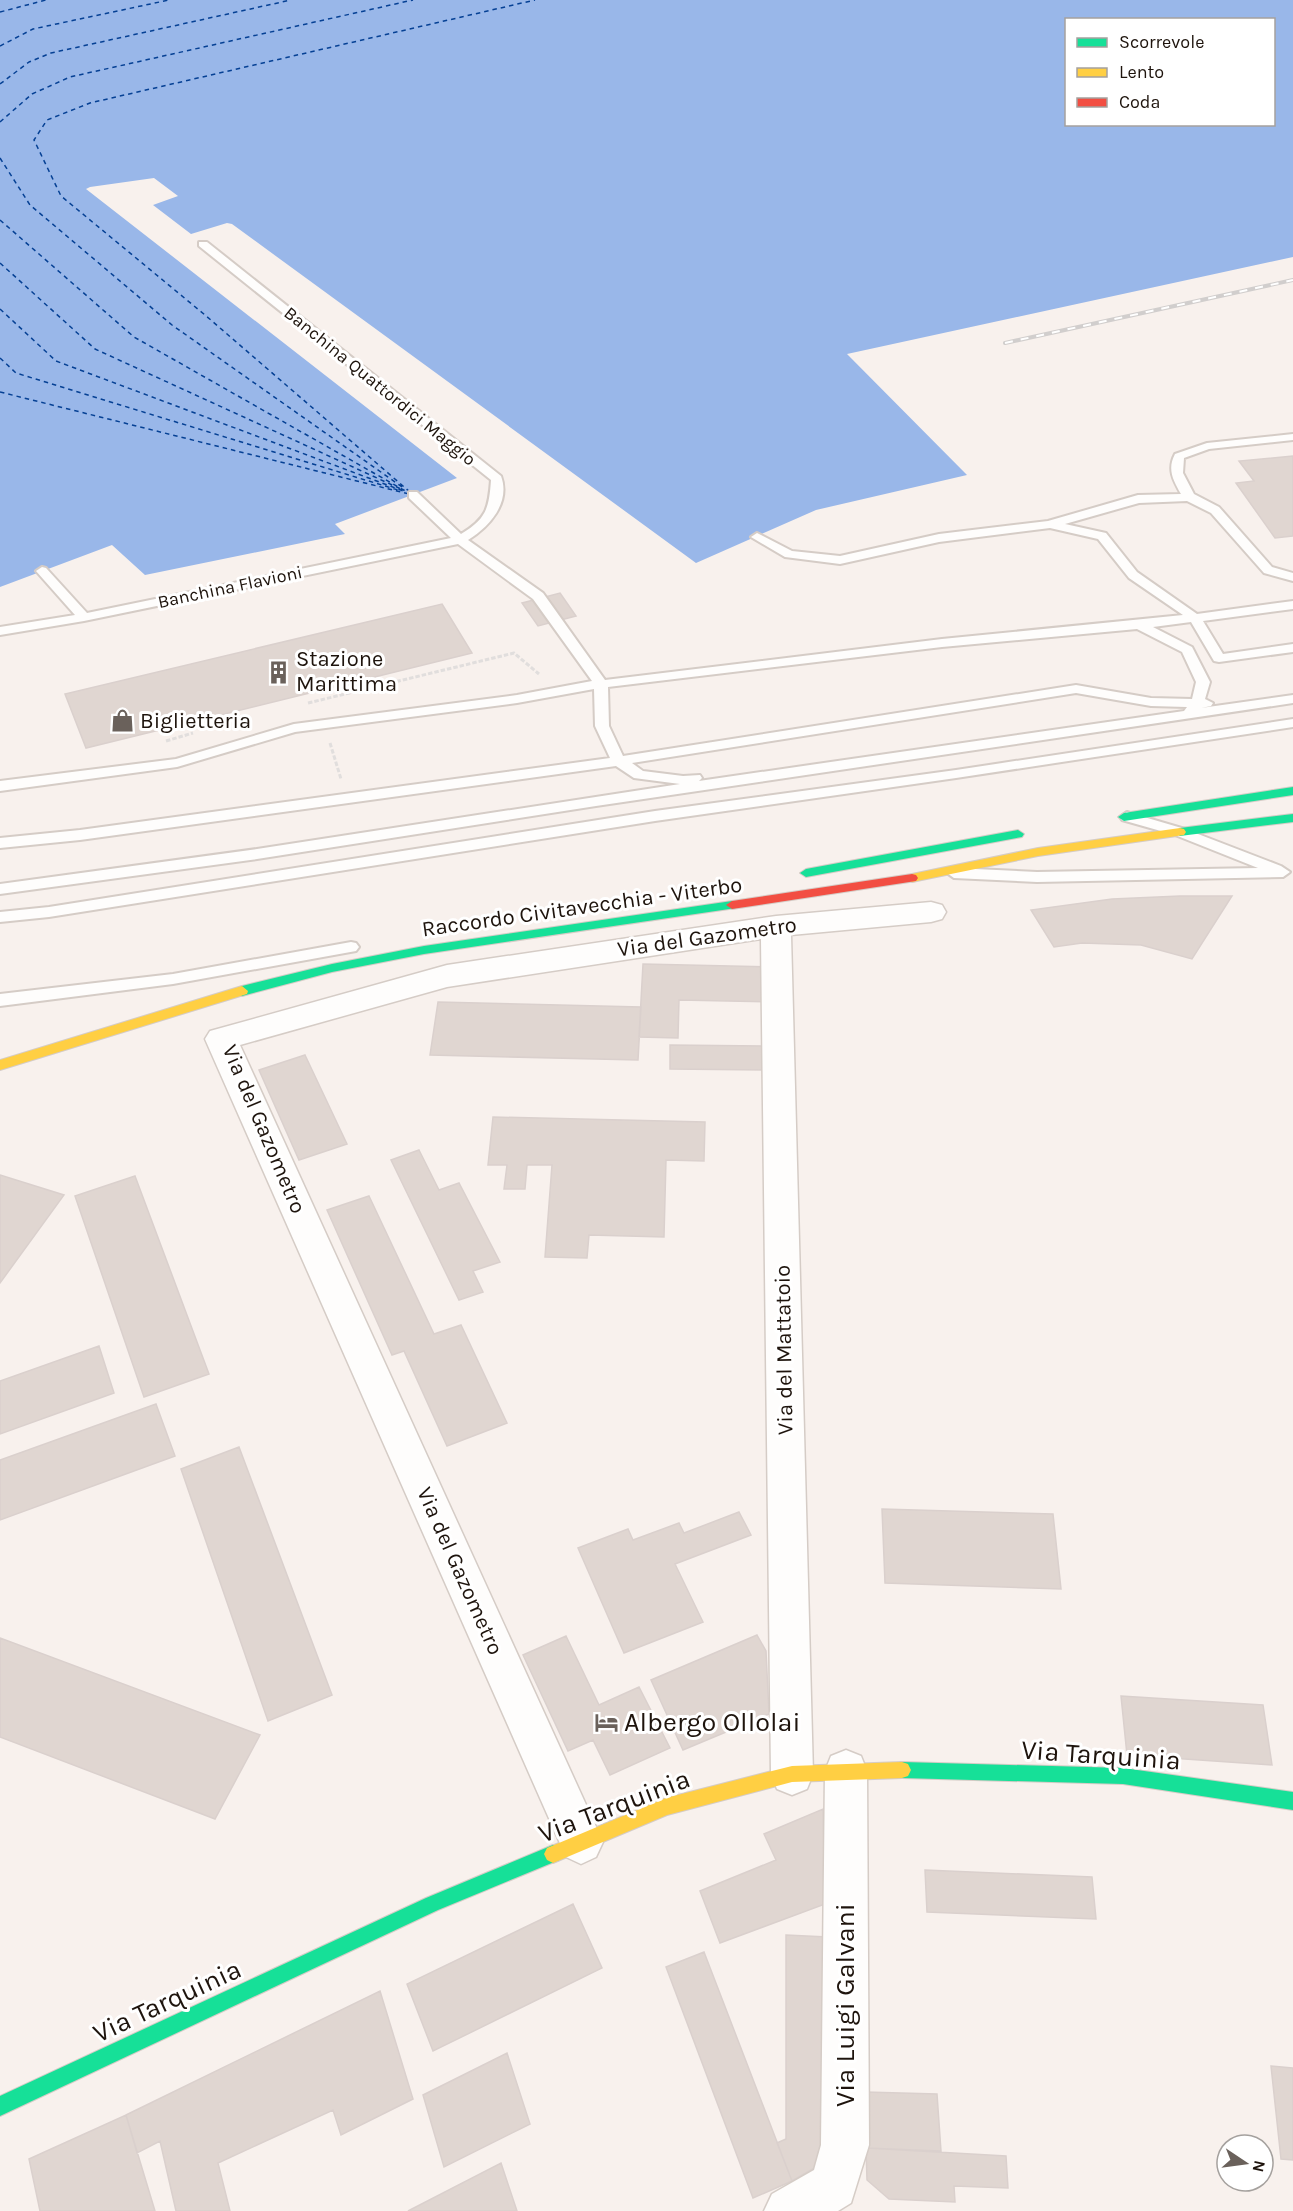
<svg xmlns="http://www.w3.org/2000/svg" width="1293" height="2211" font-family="Karla,sans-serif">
<rect width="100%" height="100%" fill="#f8f1ed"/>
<!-- water -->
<path fill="#99b7e9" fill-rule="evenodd" d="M0,0H1293V257L847,354L967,475L816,510L696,563L232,224L227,223L191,234L153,205L178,196L154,178L90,187L86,189L457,478L335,524L345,534L145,575L112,545L0,587ZM1066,20H1274V124H1066Z"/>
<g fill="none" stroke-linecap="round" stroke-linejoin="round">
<!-- ferry -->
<path stroke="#054094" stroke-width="1.5" stroke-dasharray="4.5 4" stroke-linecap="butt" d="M0,12L46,0
M0,46L33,29L169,0
M0,84L29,62L51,53L291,0
M0,122L32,94L70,77L413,0
M0,158L30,205L172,325L405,489
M0,220L134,337L409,493
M0,263L95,349L401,489
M0,309L56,361L406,492
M0,358L16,373L398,490
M0,392L409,494
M410,492L205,315L61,196L34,140L47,120L90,103L535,0"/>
</g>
<!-- building -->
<path fill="#e0d6d1" stroke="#dad0cd" stroke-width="1.5" d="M1293,456V536L1275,538L1236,483L1254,481L1239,461Z
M560,593L576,616L538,626L522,603Z
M442,604L472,653L86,748L65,694Z
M1180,896H1232L1192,959L1141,945L1082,943L1054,947L1031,910L1112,899Z
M643,964L770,967V1002L679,1000L678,1038L639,1037Z
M438,1002L641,1007L638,1060L430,1055Z
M670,1045L763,1046L764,1070L670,1069Z
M305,1055L347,1144L299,1160L259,1070Z
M493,1117L705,1122L704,1161L666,1160L664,1237L589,1235L587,1258L545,1257L552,1165H527L525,1189H504L507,1165H488Z
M419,1150L439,1190L459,1183L500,1262L473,1271L483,1292L459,1300L391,1160Z
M0,1175L64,1195L0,1283Z
M135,1176L209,1374L144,1397L75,1196Z
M369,1196L434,1334L461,1325L507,1423L447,1446L404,1351L392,1355L327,1210Z
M99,1346L114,1393L0,1434V1381Z
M156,1404L175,1456L0,1520V1460Z
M239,1447L332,1695L268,1721L181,1469Z
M882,1509L1053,1514L1061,1589L885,1583Z
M739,1512L751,1535L675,1564L703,1622L624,1653L578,1548L628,1529L633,1540L679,1523L684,1533Z
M757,1635L766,1651L769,1714L683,1750L651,1680Z
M566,1636L599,1705L639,1687L670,1748L610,1775L593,1740L568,1751L523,1655Z
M0,1638L260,1735L215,1819L0,1737Z
M1121,1696L1263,1705L1272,1765L1127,1755Z
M823,1809L825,1904L720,1943L700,1891L776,1860L764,1834Z
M925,1870L1092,1877L1096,1919L927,1912Z
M573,1904L602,1968L433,2051L407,1984Z
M786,1935L827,1937L825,2162L792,2181L777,2143L786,2139Z
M704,1952L792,2181L753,2198L666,1967Z
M380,1991L413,2099L341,2135L333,2110L218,2163L230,2211H176L160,2141L137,2153L126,2115Z
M507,2053L530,2124L444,2167L423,2095Z
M1271,2066L1293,2068V2160L1281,2159Z
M865,2092L937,2094L941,2151L866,2148Z
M126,2115L155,2211H40L29,2159Z
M866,2148L1006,2156L1008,2188L954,2186L955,2202L889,2199L867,2180Z
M501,2163L517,2211H408Z"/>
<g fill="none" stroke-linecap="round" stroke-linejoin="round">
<defs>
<path id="lane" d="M199,242H207L501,476C511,503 489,527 468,540L543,593L605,680L942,639L1183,615L1129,578L1098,539L1050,528L939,542L840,564L785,557L751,537L757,533L792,551L840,556L939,534L1048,521L1138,495L1181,494C1173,480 1167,469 1175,454L1207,443L1293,434V440L1209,449L1184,458L1183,473L1194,494L1219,507L1272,567L1293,573V581L1264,573L1211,513L1187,501L1139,503L1065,524L1106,533L1137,572L1197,614L1293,601V609L1203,621L1223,654L1293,644V652L1219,662L1214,661L1191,622L1153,627L1192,647L1210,682L1205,699L1213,703L1211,706L1201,708L1293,695V703L596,806L257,859L0,894V884L257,849L680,784L634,778L616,766L80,840L0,848V838L80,830L610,758L595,726L594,689L517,703L295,732L177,767L0,791V781L176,759L294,724L517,695L592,681L533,599L458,544L84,621L0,635V627L75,615L36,571L42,567L46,568L87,613L451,538L409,498V492H417L461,534C486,519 489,509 491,480L199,246ZM1137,629L1182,652L1196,682L1192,699L1151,698L1076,685L623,756L609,726L608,687L942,647ZM1076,693L1151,706L1187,707L1184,711L699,781L702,778L700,775L683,776L643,771L632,763Z
M1293,719V727L956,778L655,821L49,917L0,922V912L49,907L655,811L956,770Z
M1127,812L1185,829L1281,866L1290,872L1283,877L1037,882L954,878L947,873L954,868L1037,872L1258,868L1175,835L1122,820L1120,817Z
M351,942L356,943L359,947L356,951L173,984L0,1006V994L173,974Z"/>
<path id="street" d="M931,902L942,905L946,912L942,919L931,922L791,935L813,1774L807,1789L792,1795L777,1789L771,1774L761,939L447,987L240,1045L603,1842L596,1857L581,1864L566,1857L205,1039L210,1031L447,965L776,916Z
M846,1750L861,1756L867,1771L869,2145L851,2203L838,2211H764L772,2194L814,2170L821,2145L825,1771L831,1756Z"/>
<path id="fast" d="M1293,787V795L1124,821L1118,817L1124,813Z
M1293,814V822L1180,836L1174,832L1180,828Z
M1018,830L1024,834L1022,837L806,877L800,873L806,869Z
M732,901L736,902L738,905L736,908L424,954L332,972L242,996L236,991L242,986L332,964L424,946Z
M902,1762L1123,1768L1293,1792V1810L1123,1784L902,1778L896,1776L893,1770L896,1764Z
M553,1845L559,1848L562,1854L559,1860L438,1910L0,2116V2096L426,1898Z"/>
<path id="slow" d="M1180,828L1184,829L1186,832L1184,835L1038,856L912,882L906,878L912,874L1038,848Z
M242,986L248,991L247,994L0,1070V1060Z
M902,1762L908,1764L911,1770L908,1776L902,1778L792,1782L667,1815L553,1863L547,1860L544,1854L547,1848L666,1798L792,1766Z"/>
<path id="jam" d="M912,874L916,875L918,878L916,881L732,909L726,905L732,901Z"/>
</defs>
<!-- lane casing -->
<use href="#lane" stroke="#d5ccc6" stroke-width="4"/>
<!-- street casing -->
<use href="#street" stroke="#d5ccc6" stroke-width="3"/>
<!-- fast casing -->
<use href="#fast" stroke="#d5ccc6" stroke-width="2"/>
<!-- slow casing -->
<use href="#slow" stroke="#d5ccc6" stroke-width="2"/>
<!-- jam casing -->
<use href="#jam" stroke="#d5ccc6" stroke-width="2"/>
<!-- path -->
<path stroke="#e1dedd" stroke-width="3" stroke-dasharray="4.5 2" stroke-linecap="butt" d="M308,703L514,653L539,674
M166,741L193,733
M330,743L341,779"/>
<!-- lane -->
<use href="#lane" fill="#fefdfc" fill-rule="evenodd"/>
<!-- street -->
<use href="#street" fill="#fefdfc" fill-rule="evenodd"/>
<!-- fast -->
<use href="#fast" fill="#16e098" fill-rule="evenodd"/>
<!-- slow -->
<use href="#slow" fill="#ffcf43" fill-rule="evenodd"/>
<!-- jam -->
<use href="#jam" fill="#f24e42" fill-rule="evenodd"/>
<defs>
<path id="rail" d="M1005,343L1293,280"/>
</defs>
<!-- rail casing -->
<use href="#rail" stroke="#d1cecd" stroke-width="4"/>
<!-- rail -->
<use href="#rail" stroke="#fff" stroke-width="2" stroke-dasharray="8" stroke-linecap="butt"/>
</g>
<!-- icons -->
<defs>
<symbol id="building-bare" viewBox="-9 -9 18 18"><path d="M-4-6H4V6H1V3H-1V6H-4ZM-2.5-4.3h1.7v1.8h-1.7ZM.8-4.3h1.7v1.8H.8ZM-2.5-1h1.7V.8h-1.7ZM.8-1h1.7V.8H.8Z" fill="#6a615b" stroke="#fff" stroke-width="2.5" paint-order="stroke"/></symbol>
<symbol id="shop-bare" viewBox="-9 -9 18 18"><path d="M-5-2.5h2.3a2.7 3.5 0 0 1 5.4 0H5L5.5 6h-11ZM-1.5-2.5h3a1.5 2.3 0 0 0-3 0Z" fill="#6a615b" stroke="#fff" stroke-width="2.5" paint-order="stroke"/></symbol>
<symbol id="hotel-bare" viewBox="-9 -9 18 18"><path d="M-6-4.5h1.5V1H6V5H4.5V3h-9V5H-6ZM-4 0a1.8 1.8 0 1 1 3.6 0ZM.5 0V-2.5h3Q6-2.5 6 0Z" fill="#6a615b" stroke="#fff" stroke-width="2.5" paint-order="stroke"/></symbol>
</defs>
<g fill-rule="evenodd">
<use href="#building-bare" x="262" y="656" width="33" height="33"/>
<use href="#shop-bare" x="106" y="704" width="33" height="33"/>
<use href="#hotel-bare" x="590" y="1706" width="33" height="33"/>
</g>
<g text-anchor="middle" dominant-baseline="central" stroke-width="6" stroke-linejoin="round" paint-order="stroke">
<!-- far-street labels -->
<g font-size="18" fill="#1e140d" stroke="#fff">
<text transform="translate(380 386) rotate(39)">Banchina Quattordici Maggio</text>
<text transform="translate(230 587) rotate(-12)">Banchina Flavioni</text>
</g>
<!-- poi labels -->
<g font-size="22" fill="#1e140d" stroke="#fff" text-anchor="start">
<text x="296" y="659">Stazione<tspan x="296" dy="25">Marittima</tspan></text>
<text x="140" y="721">Biglietteria</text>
</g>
<!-- street labels -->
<g font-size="22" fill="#1e140d" stroke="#fff">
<text transform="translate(582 907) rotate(-8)">Raccordo Civitavecchia - Viterbo</text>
<text transform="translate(707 937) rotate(-8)">Via del Gazometro</text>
<text transform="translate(264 1129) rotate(67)">Via del Gazometro</text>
<text transform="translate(784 1350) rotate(-91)">Via del Mattatoio</text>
<text transform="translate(460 1571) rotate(66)">Via del Gazometro</text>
</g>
<!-- near-poi labels -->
<g font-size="27" fill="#1e140d" stroke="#fff" text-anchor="start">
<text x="624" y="1722">Albergo Ollolai</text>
</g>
<!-- near-street labels -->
<g font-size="27" fill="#1e140d" stroke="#fff">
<text transform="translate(1101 1755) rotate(4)">Via Tarquinia</text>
<text transform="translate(614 1806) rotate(-21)">Via Tarquinia</text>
<text transform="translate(167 2001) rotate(-25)">Via Tarquinia</text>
<text transform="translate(845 2005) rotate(-90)">Via Luigi Galvani</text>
</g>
</g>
<!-- legend -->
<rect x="1065" y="18" width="210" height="108" fill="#ffffff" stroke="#a5a19e" stroke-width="1.5"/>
<rect x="1077" y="38" width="30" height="9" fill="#16e098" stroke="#a5a19e" stroke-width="1.5"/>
<text x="1119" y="48" font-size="18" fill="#1e140d">Scorrevole</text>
<rect x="1077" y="68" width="30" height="9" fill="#ffcf43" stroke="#a5a19e" stroke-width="1.5"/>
<text x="1119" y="78" font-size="18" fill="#1e140d">Lento</text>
<rect x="1077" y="98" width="30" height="9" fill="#f24e42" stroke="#a5a19e" stroke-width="1.5"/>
<text x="1119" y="108" font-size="18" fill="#1e140d">Coda</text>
<!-- north arrow -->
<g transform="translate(1245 2163) rotate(103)"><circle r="28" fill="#ffffff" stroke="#a5a19e" stroke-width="1.5"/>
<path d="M0-4.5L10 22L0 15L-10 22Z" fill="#6a615b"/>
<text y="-9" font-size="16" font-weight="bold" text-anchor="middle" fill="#1e140d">N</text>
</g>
</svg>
